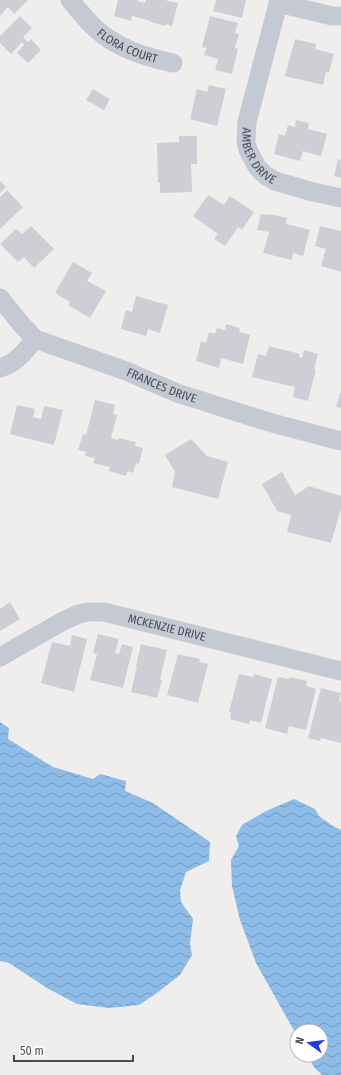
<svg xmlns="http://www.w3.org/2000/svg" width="341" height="1075" font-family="'Fira Sans Condensed',sans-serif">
<defs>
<pattern id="water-waves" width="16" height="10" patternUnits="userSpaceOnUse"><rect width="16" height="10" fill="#8cbce7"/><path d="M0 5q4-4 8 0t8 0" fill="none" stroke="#749bbe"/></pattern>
</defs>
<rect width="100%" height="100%" fill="#f0eeed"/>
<!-- water -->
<path fill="url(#water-waves)" d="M0,722L9,728L8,739L53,767L93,779L100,774L126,781L125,791L153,803L210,842L209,861L186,872L180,890L181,902L193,919L190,943L192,955L180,975L157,993L139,1005L109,1008L77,1004L47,988L9,963L0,961Z
M294,799L315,809L319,816L333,826L341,830V1075H322L314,1067L307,1055H321V1031H297V1036L256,963L240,920L232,886L231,860L239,846L236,836L242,825L266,811Z"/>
<!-- building -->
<path fill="#ceced5" d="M0,0H28L14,14L8,7L0,16Z
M118,0H138V1L145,3L146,0H165L178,3L172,26L166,24L165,26L151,22V21L132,16L131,21L114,16Z
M216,0H246L242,18L213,11Z
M20,16L32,28L23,37L28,42L31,39L41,50L28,63L17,53L24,45L22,42L11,54L0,43V36Z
M210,16L238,23L235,33L239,34L235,48L238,49L232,74L215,70L218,59L204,55L206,48L202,47Z
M295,39L316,44L315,49L334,54L329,73L326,72L323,85L285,76Z
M209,85L226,89L217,126L190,119L197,89L207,92Z
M93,89L110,99L104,110L86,100Z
M296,120L309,123L308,129L327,134L321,156L303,151L300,161L274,154L279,134L285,136L288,125L295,127Z
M179,136H197V164H191L192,192L160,193V183H158L157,143L179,142Z
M338,159L341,160V178L334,176Z
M0,181L6,187L0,193Z
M7,190L23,207L0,229V197Z
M208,195L224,205L230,196L254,212L242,230L238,227L225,246L214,239L218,234L193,216Z
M261,214L269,215V214L287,218L286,224L310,230L303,256L293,253L292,260L263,253L269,232L257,230Z
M31,226L54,249L34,268L24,257L18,262L0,244L16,229L22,234Z
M320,226L341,231V272L321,266L326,249L315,246Z
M73,262L92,273L87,281L106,291L90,318L68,305L70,302L55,293Z
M136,296L168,305L160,333L148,329L146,336L121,329L126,310L132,312Z
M226,324L240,328L239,332L250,335L243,364L221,358L219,368L196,361L201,341L206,343L209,332L215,334L217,328L225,330Z
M269,346L300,354L299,357L302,358L304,350L318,354L314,369H316L308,401L293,397L295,387L252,377L258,354L266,356Z
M341,391V408L336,407Z
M95,400L115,405L113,414L117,415L111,438L118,440L119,438L136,442L135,446L143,448L139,464L136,463L133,473L128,471L126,476L109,471L110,467L93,463L95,458L85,456L86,452L78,450L83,434L86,435Z
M17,405L35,409L33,417L41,419L44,406L63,410L54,445L10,434Z
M191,439L207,456L228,462L218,499L172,487L175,472L165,455Z
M282,472L295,495L309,486L341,496V509L331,543L287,532L291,515L277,511L262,484Z
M10,602L20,619L0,631V609Z
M98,634L119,639L115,653L119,654L122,644L133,647L123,688L90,680L97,654L93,653Z
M72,635L87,639L74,692L41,683L52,642L70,646Z
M141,644L167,650L160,679L162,680L157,698L131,692L137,666H136Z
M178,654L200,659L199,662L208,664L198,703L167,695Z
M239,674L253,677L254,674L272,679L261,723L250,720L249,724L230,719L231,712H229Z
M278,677L289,679L290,677L307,681L306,686L316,689L306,730L289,726L287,734L265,728Z
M321,688L341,693L339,701L341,702V743L321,738L320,741L308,738Z"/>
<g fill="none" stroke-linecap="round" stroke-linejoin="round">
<!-- street -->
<g stroke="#c4c9d4" stroke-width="19">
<path id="s1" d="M70,0C78,9 86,20 95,28C116,48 145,57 173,63"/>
<path id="s2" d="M279,0L247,122L246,142L248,150L257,167L265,175L275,181L313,192L341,198"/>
<path d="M278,3L332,16H341"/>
<path id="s3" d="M0,298L21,324L35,339L126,371L177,393L272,423L341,441"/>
<path d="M0,368C17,363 24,352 35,339"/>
<path id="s4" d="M0,657L63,621L79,614L87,612H104L341,671"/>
</g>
</g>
<g text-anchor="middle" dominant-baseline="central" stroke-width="3" stroke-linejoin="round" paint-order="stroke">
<!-- street labels -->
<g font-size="12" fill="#474c5a" stroke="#fff">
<text stroke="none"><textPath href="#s1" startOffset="75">FLORA COURT</textPath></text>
<text stroke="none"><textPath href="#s2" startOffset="164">AMBER DRIVE</textPath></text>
<text stroke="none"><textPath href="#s3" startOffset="189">FRANCES DRIVE</textPath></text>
<text stroke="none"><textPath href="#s4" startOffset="180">MCKENZIE DRIVE</textPath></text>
</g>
</g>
<!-- north arrow -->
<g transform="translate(309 1043) rotate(284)"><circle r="19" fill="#ffffff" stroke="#b5b7bd"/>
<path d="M0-3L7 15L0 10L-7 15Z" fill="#213fd7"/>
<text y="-6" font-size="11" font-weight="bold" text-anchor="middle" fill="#474c5a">N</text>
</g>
<!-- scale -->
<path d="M14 1055v6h119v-6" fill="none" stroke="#474c5a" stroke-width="2"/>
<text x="20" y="1055" font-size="12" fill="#474c5a" stroke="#ffffff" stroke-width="3" paint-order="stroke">50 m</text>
</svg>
